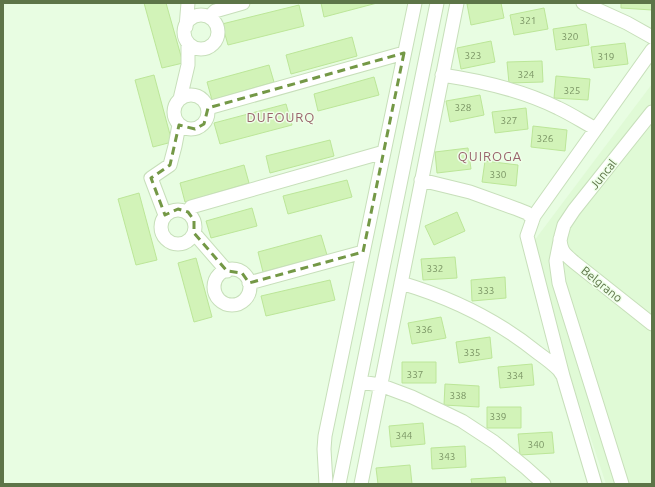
<svg xmlns="http://www.w3.org/2000/svg" width="655" height="487" font-family="Ubuntu,sans-serif">
<rect width="100%" height="100%" fill="#e8fde2"/>
<!-- residential -->
<path fill="#e0fad6" d="M652,84V484H606L528,249Z"/>
<!-- building -->
<path fill="#d2f3b8" stroke="#bce698" d="M144,3H166L183,63L162,68Z
M321,3H377L324,17Z
M473,3H501L504,18L471,25L467,4Z
M621,3H652V10L621,8Z
M299,5L304,26L228,45L222,24Z
M544,8L548,29L514,35L510,15Z
M586,24L589,45L556,50L553,29Z
M352,37L357,56L291,74L286,55Z
M491,41L495,62L461,69L457,48Z
M625,43L628,64L594,68L591,47Z
M542,61L543,82L509,83L507,62Z
M269,65L274,82L212,100L207,82Z
M154,75L172,142L153,147L135,80Z
M556,76L590,79L588,100L554,98Z
M374,77L379,95L318,111L314,94Z
M480,95L484,115L450,122L446,101Z
M286,104L292,125L220,144L214,123Z
M526,108L528,129L495,133L492,112Z
M533,126L567,130L565,151L531,147Z
M330,140L334,156L270,173L266,156Z
M468,148L471,169L437,173L435,152Z
M485,161L518,165L516,186L482,182Z
M244,165L249,183L185,202L180,183Z
M347,180L352,197L288,214L283,196Z
M139,193L157,260L136,265L118,199Z
M252,208L257,226L211,238L206,221Z
M457,212L465,231L434,245L425,226Z
M321,235L327,255L263,272L258,252Z
M455,257L457,278L423,280L421,259Z
M196,258L212,317L194,322L178,263Z
M505,277L506,298L472,301L471,280Z
M330,280L335,300L266,316L261,296Z
M441,317L446,338L412,344L408,323Z
M490,337L492,358L459,363L456,342Z
M402,362H436V383H402Z
M532,364L534,385L500,388L498,367Z
M445,384L479,386V407L444,405Z
M487,407H521V428H487Z
M423,423L425,444L391,447L389,426Z
M552,432L554,453L520,455L518,434Z
M465,446L466,467L432,469L431,448Z
M410,465L412,484H378L376,468Z
M505,477L506,484H472L471,479Z"/>
<g fill="none" stroke-linecap="round" stroke-linejoin="round">
<defs>
<path id="minor" d="M583,3L627,23L652,37
M184 32a17 17 0 1 1 34 0a17 17 0 1 1-34 0Z
M209,17L215,11L243,3
M186,27L188,3
M442,75C482,81 522,90 558,108C571,114 583,122 596,129
M174 112a17 17 0 1 1 34 0a17 17 0 1 1-34 0Z
M180,99L188,65V43
M208,108L404,53
M421,180L470,192L517,209L527,213L533,219
M161 227a17 17 0 1 1 34 0a17 17 0 1 1-34 0Z
M188,212L191,207L384,152
M165,215L151,178L170,165L175,146L179,125
M194,233L227,271
M560,239C561,252 565,254 574,262L652,324
M214 287a18 18 0 1 1 36 0a18 18 0 1 1-36 0Z
M249,283L363,252
M401,283C452,298 496,319 538,353C545,358 553,364 559,370L563,376L595,484
M563,376L527,236L534,216L652,50
M360,382L380,385L412,397L462,421L494,442L525,467L544,484
M326,484L324,449L325,436L415,3
M339,484L437,3
M361,484L457,3
M622,484L559,283L556,261L561,236L564,225L574,210L652,112"/>
</defs>
<!-- minor casing -->
<use href="#minor" stroke="#c7dfba" stroke-width="15"/>
<!-- minor -->
<use href="#minor" stroke="#fff" stroke-width="13"/>
</g>
<!-- marked area -->
<path fill="none" stroke="#749846" stroke-width="3" stroke-dasharray="8 5" stroke-linejoin="round" d="M404,53L363,252L249,283L242,273L227,271L194,233V220L188,212L178,209L165,215L151,178L170,165L179,125L195,129L204,124L208,108Z"/>
<g text-anchor="middle" dominant-baseline="central" stroke-width="3" stroke-linejoin="round" paint-order="stroke">
<!-- number labels -->
<g font-size="10" fill="#7a9464">
<text x="528" y="20">321</text>
<text x="570" y="36">320</text>
<text x="473" y="55">323</text>
<text x="606" y="56">319</text>
<text x="526" y="74">324</text>
<text x="572" y="90">325</text>
<text x="463" y="107">328</text>
<text x="509" y="120">327</text>
<text x="545" y="138">326</text>
<text x="498" y="174">330</text>
<text x="435" y="268">332</text>
<text x="486" y="290">333</text>
<text x="424" y="329">336</text>
<text x="472" y="352">335</text>
<text x="415" y="374">337</text>
<text x="515" y="375">334</text>
<text x="458" y="395">338</text>
<text x="498" y="416">339</text>
<text x="404" y="435">344</text>
<text x="536" y="444">340</text>
<text x="447" y="456">343</text>
</g>
<!-- street labels -->
<g font-size="12" fill="#5d7548" stroke="#eeffe8">
<text transform="translate(603 174) rotate(-51)">Juncal</text>
<text transform="translate(602 284) rotate(39)">Belgrano</text>
</g>
<!-- neighbourhood labels -->
<g font-size="13" letter-spacing="1" fill="#99636c" stroke="#eeffe8">
<text x="281" y="117">DUFOURQ</text>
<text x="490" y="156">QUIROGA</text>
</g>
</g>
<!-- border -->
<rect width="655" height="487" fill="none" stroke="#5d7548" stroke-width="8"/>
</svg>
